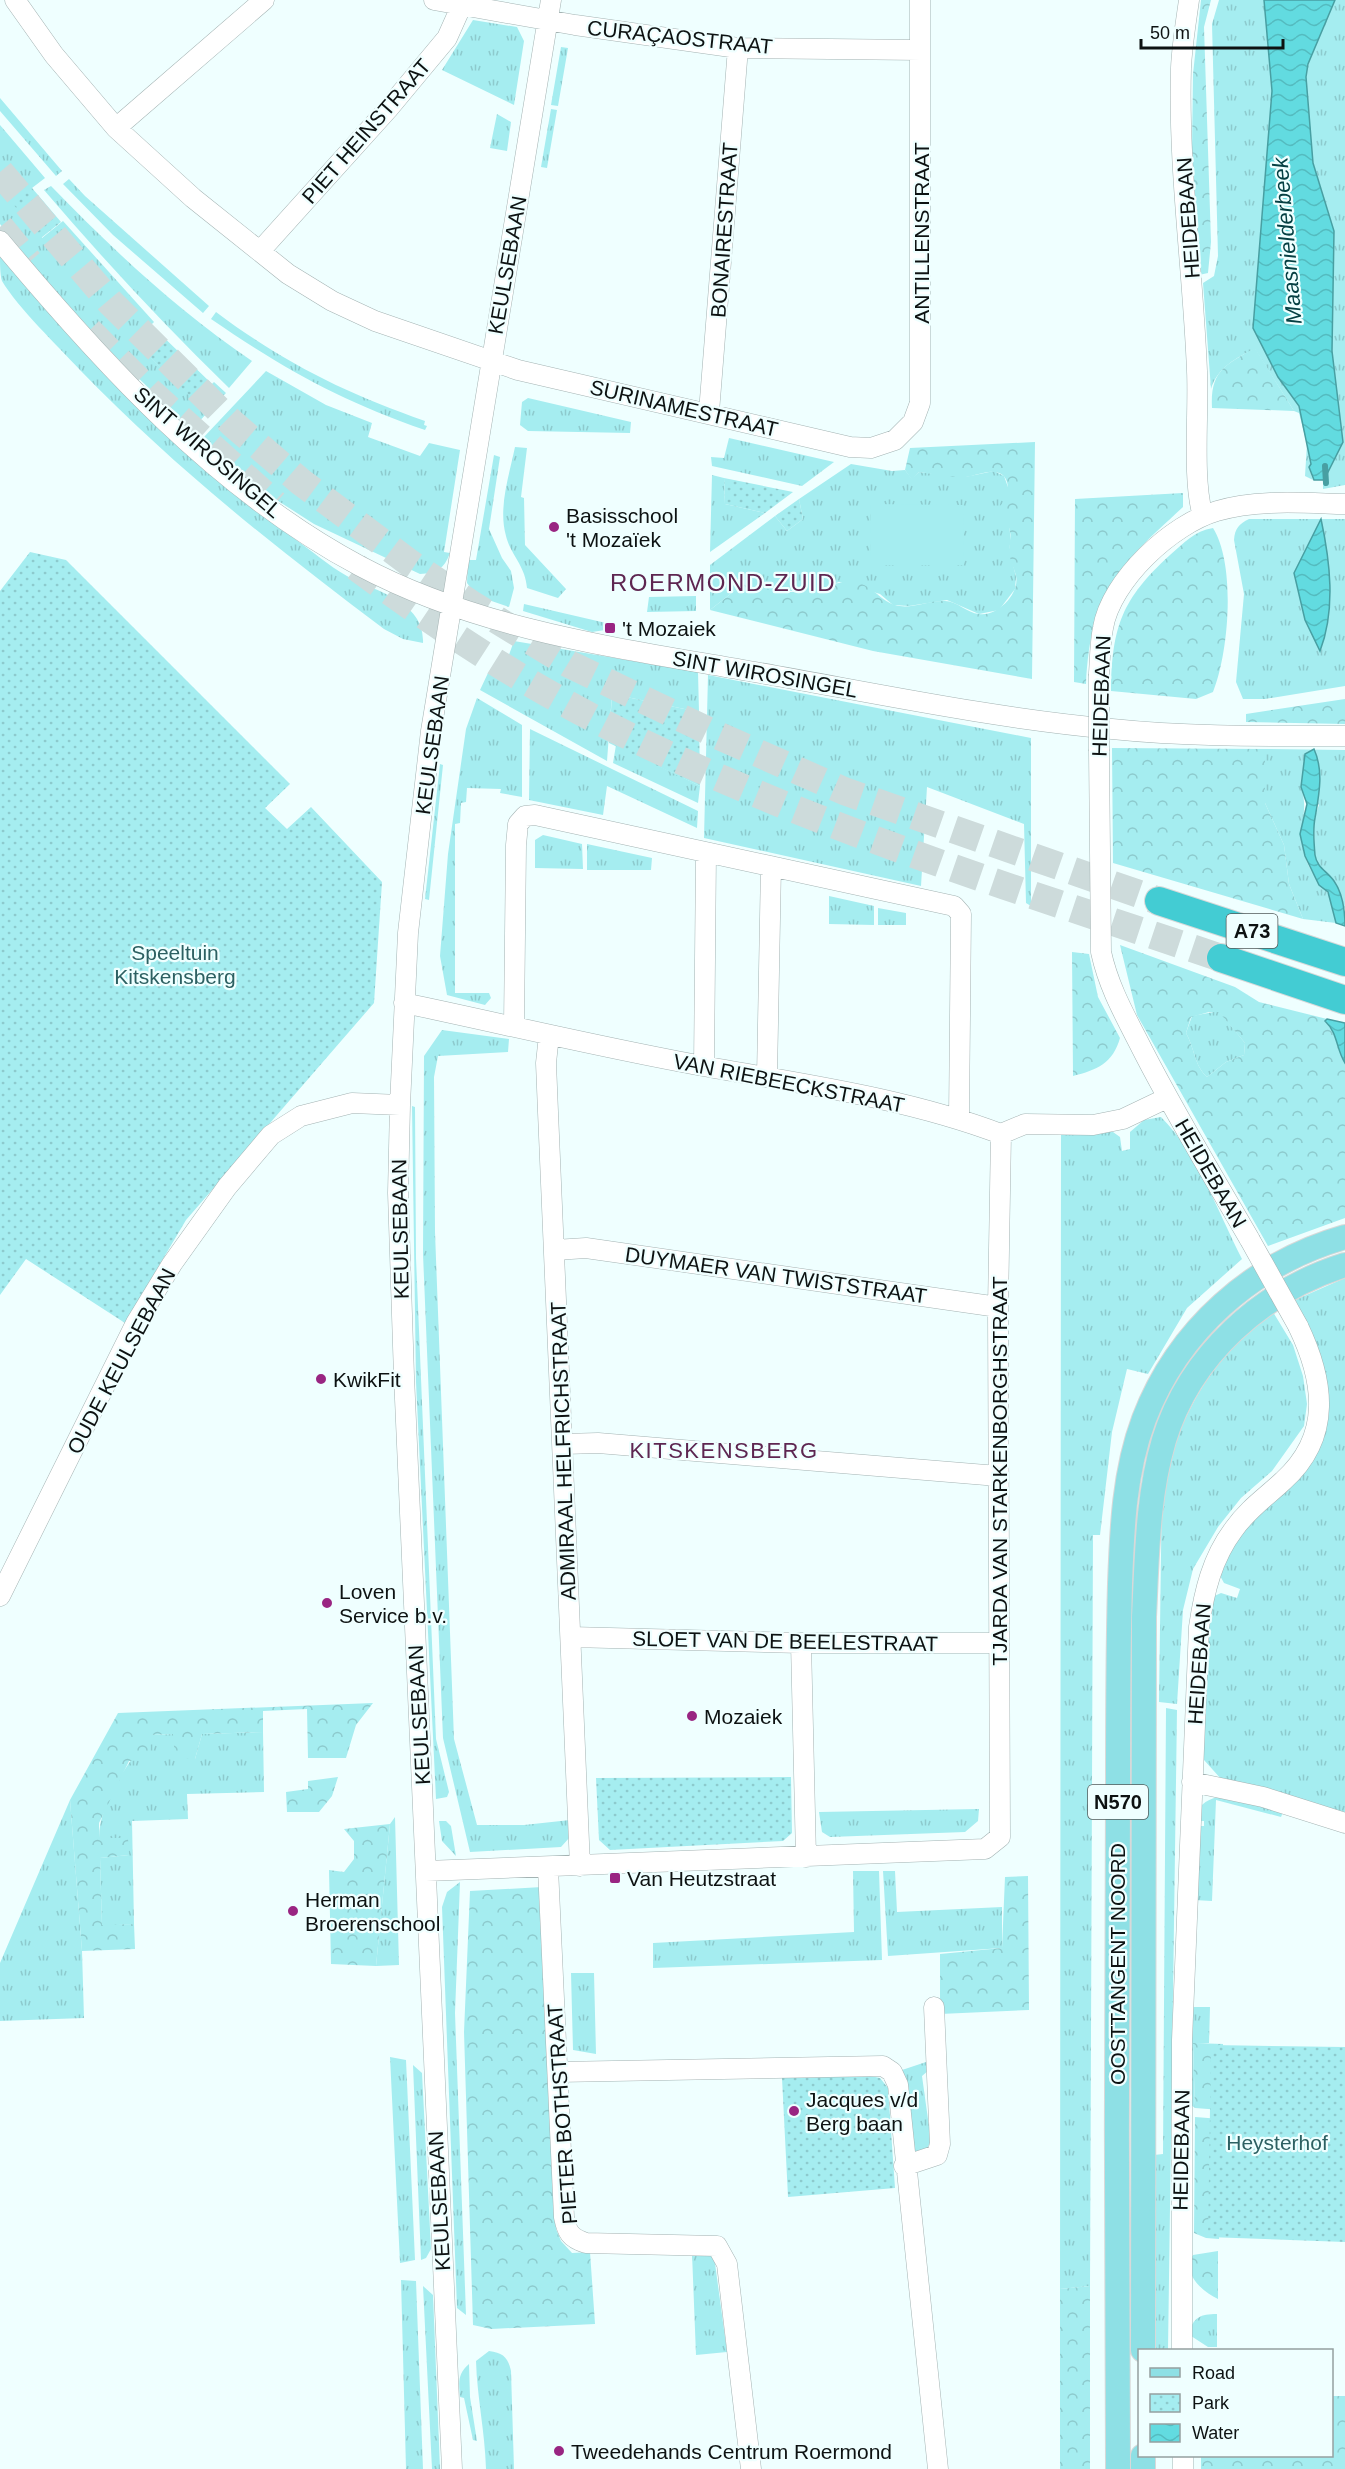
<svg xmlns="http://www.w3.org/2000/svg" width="1345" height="2469" font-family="Helvetica,sans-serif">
<defs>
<pattern id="grass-tufts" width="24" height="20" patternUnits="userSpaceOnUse" patternTransform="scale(1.5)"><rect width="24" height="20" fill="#a5edf0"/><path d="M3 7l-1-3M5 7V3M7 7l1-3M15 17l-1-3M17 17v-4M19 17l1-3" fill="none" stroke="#8dcacd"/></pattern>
<pattern id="forest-crowns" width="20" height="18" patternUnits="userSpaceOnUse" patternTransform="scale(1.5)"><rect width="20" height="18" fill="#a5edf0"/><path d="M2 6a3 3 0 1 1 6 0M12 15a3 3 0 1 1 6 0" fill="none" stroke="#8dcacd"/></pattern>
<pattern id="park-dots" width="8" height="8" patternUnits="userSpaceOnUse" patternTransform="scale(1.5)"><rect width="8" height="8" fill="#a5edf0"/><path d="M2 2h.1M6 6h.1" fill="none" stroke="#8dcacd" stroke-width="1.8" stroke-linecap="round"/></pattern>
<pattern id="water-waves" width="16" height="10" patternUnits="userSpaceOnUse" patternTransform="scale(1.5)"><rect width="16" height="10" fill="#62dbe0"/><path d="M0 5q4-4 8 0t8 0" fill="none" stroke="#54bbbf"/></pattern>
</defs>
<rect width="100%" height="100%" fill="#efffff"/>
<!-- grass -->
<path fill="url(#grass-tufts)" d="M1219,0H1264L1272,91L1253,328L1278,377L1299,406L1312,464L1309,468L1313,480L1305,476L1307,444L1299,413L1294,411L1255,349C1237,357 1217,368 1211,389L1203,283L1214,276L1218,256L1212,24Z
M1335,0H1345V485L1323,489V480H1326L1325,476L1343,442L1332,351L1334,231L1312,159L1306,77L1309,61Z
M473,20L517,27L524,41L514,105L442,70Z
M561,47L568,48L558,106L551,105Z
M0,98L62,171L56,176L0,111Z
M551,109L557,110L547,168L541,167Z
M497,114L511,122L507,151L490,148Z
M0,125L45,178L32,188L42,238L63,221L154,322L134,342L195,400L214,382L226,393L192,429L114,355L47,282L0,224Z
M69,179L85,196L209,306L203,313L113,235L63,184Z
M51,186C113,250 178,311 252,361L229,388C164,325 103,259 44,190Z
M0,255C94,353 184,460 295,539C312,551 329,566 347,576C377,592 425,602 423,643L403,639L384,629C276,548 175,468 80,370C58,346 18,308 2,281C0,275 0,263 0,255Z
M216,312C284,363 345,393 425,421L424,425L427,426L425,430C341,401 284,369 211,319Z
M266,371L326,405L372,423L368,437L420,456L429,443L460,450L444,552L450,553C444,569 437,573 420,574L314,524L272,497L203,438Z
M528,398L631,422L630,433L528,431L520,425L522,402Z
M729,438L834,462L802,486L712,466L711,457L724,458Z
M515,447L527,448L521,497L524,498L525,545L566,589L558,598L527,588C525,565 511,556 506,536C498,508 509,476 515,447Z
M494,455L500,457L489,529L502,558L511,571L514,588L509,607L477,596L467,583L468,560H476Z
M851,464L892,471L905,470L912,479L919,472L965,477L994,471L1004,476L1009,490L1006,501L1011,541L1009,548L1016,577L1015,589L999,610L979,614L947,600L909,606L893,605L880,594L839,582L812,591H773L760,587L752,577L710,610V565L775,516L787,531L803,519L799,499Z
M712,475L724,478L725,504L765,513L710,552Z
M1249,519H1345V686L1265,699H1243L1236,682L1244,594L1234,540C1235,528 1239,524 1249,519Z
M696,596V611L647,612L649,597Z
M524,604L606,623L605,630L592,632L523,611Z
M514,641L698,672L699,712L612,694L607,761L480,690L488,673L506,663Z
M708,675L1031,738V906L1026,903L1024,824L927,787L921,886L704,838Z
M477,698L522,725V797L500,793L501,789L467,788L466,802L461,803L460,823L455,824V993H489L491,998L485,1005L447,995L440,956L448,854L466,729Z
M530,729L698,811L697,828L607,786L603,815L529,800Z
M616,745L700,786L698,803L613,763Z
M1265,749L1345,750V910L1333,880L1322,870L1315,858L1314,819L1319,805L1301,787C1310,813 1296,830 1305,856C1309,871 1318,880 1327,892C1332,899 1334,914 1336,923L1303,919L1289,884L1284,845L1265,803Z
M440,764L443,765L429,900L425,899Z
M543,835L582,844L583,869L535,868V840Z
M587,844L652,858L651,870H587Z
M829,896L874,906V925L829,924Z
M878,908L906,913V925H878Z
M1219,1011L1245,1043L1244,1055L1226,1062L1207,1077C1194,1065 1195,1049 1186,1033L1192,1016Z
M442,1030L509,1039L508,1052L438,1056L434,1077L435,1232L454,1739L477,1825H524L570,1820V1837L561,1847L470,1852L443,1738L423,1254L424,1056Z
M412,1106L415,1107L416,1258L436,1739L449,1792L447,1797L436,1799L416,1382Z
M1161,1117C1198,1154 1218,1212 1242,1259L1187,1308L1148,1374L1127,1369L1112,1432L1100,1535H1093L1090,2286L1060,2289L1061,1133L1113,1132L1120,1137L1122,1151L1130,1149V1132L1144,1120Z
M1345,1278V1817L1222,1780L1204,1760L1201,1747L1210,1598L1221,1593L1237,1598L1240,1589L1224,1583L1218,1572C1242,1526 1278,1492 1313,1455L1308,1324L1295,1300Z
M1273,1312L1293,1345L1303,1376L1307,1404L1304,1426L1272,1471L1241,1498L1218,1527L1193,1569L1183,1610L1177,1704L1159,1702L1162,1481C1182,1413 1213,1354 1273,1312Z
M1166,1708L1177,1710L1168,2350H1156L1154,2155L1163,2154Z
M263,1732L264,1792L187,1794L188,1819L132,1821L134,1924L102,1926L100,1858L129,1855L99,1838C99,1803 129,1760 151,1735L173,1734L195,1759L202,1734Z
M1218,1797L1284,1810L1281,1817L1216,1800L1212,1901L1194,1900L1196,1826H1204V1821H1196C1197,1806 1205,1800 1218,1797Z
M70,1800L82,1951L84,2018L0,2021V1963Z
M979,1809L978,1821L965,1832L830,1837L822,1832L819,1812Z
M395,1817L399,1965L376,1966L390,1824Z
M439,1821H446L451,1826L456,1856L442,1841Z
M853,1871H879L882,1960L653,1968V1943L854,1932Z
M883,1871H895L897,1912L1002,1907V1948L888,1956Z
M460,1882L455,2013L466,2315L457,2308L442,1907L447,1892Z
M571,1973H594L596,2054L573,2050Z
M1190,2007H1210L1209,2043L1193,2044L1195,2108L1188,2103Z
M390,2057L406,2060L415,2260L400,2263Z
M929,2061V2070L922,2076L931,2141L925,2152L915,2154L908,2087L902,2070Z
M413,2065L422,2073L431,2249L426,2258L421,2260Z
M692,2253L714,2256L727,2352L696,2355Z
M401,2280L416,2281L423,2469H406Z
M423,2286L433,2295L440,2469H432Z
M1217,2314V2347H1208L1188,2334C1194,2317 1200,2314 1217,2314Z
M489,2351C503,2353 508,2357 511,2371L514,2469H486C485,2432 477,2397 476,2361Z
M469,2364L470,2397L477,2441L473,2440L464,2398L460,2397C459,2383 457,2374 469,2364Z"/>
<!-- forest -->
<path fill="url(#forest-crowns)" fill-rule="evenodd" d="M1201,0H1211L1204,27L1211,242L1208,273L1199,275L1192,148L1193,74Z
M1255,348L1294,411L1212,408C1210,371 1225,365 1255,348Z
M1035,442L1032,679L873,651L710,610L752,577C779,608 818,582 851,582C871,582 878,600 895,605C911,610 928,600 945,601C957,601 967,613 979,614C997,617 1020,594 1016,576C1014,567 1009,559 1009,550C1009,543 1012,539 1010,532C1009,522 1001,517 999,507C1010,498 1013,473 994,472C985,471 975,476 966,477C951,478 934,474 919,472L912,480L905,470L910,448Z
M1183,493V507C1117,568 1091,590 1086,684L1074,682L1075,499Z
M1213,528C1236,565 1229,652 1213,692L1196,699L1111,691C1112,626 1122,599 1170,555C1184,543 1194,531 1213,528Z
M1345,699V724L1246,722V714Z
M1112,748L1265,749V803L1284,845L1289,884L1303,919L1113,863Z
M1120,945L1235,987L1259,1002L1327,1019L1325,1021C1338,1033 1336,1049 1345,1063V1218L1268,1246L1137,1015ZM1209,1012H1219L1245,1043L1244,1055L1226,1062L1207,1077C1194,1065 1195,1049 1186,1033L1191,1017Z
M1072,952L1089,954L1098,997L1120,1038C1113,1063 1097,1070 1073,1076Z
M373,1703L356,1725L346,1758H308L307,1709L263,1711V1732L202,1734L195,1759L175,1758L173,1734L151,1735L150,1760L129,1761L99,1823V1838H128L129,1855L100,1858L102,1925L134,1924L135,1949L82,1951L70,1800L118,1713Z
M338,1777L332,1796L319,1812H287L286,1792L308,1789V1781Z
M390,1824L376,1966L331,1964L329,1870L344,1872L354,1859V1841L344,1829Z
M1028,1876L1029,2010L940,2014V1954L1002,1948L1005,1877Z
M542,1887L556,2229L561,2241L572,2253L590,2252L595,2324L491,2329L473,2325L464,2032L470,1891Z
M1193,2043L1223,2044L1221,2110L1195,2108Z
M1195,2117L1221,2119L1219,2239L1206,2238L1194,2233Z
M1218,2251V2299C1202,2292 1181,2272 1193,2255Z
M1090,2286V2469H1060V2289Z
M1332,2396H1345V2469H1201V2456H1332Z"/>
<!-- park -->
<path fill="url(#park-dots)" d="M32,188L61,222L41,238L13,204Z
M151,325L212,384L195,401L134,342Z
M724,478L793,492L765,513L725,504Z
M799,499L803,519L787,531L775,516Z
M30,552L66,560L290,784L265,808L287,829L311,807L382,882L374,1003L186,1220L125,1323L26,1259L0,1295V591Z
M612,694L699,712L700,786L609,743Z
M791,1777L792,1833L783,1841L610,1850L599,1840L596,1778Z
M1211,2045L1345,2047V2242L1208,2237Z
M861,2074L880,2078L888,2088L895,2188L788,2197L782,2078Z"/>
<!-- pitch -->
<path fill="#a5edf0" d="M871,504L963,505L964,565H870Z"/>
<!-- water -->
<path fill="url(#water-waves)" stroke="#489fa2" stroke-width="1.5" d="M1264,0H1335L1308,64L1306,77L1313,163L1334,231L1332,351L1343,442L1324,480H1314L1309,467L1311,464L1299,406L1278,377L1253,328L1272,91Z
M1321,519C1330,561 1336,609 1320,651L1305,620L1294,573Z
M1314,749C1324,771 1319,795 1315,818C1313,828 1314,844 1315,855C1317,868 1327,871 1334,881C1343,894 1345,910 1345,926L1336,923L1328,892L1319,885L1305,856L1300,834L1307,804L1301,787L1305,754Z
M1327,1019L1345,1023V1063C1336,1049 1338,1033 1325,1021Z"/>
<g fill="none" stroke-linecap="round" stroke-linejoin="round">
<!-- stream -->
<path stroke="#489fa2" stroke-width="6" d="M1325,466L1326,483"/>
<!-- highway-tunnel -->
<path stroke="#cddbdb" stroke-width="28" stroke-dasharray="28 14" stroke-linecap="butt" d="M0,172L110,302L233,424L301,482L411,564L471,604L569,664L717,735L844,791L1159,901
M0,227L29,262
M89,331L149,391L275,504
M356,567C443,631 535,691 633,738C821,830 1023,891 1221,958"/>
<defs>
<path id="minor" d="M15,0L54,55L116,128L193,198L288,274L332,301L375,321L518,370L850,447L871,448L895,440L913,422L920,403V0
M434,0L575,25L738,48L920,50
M1189,0C1186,22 1182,45 1181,68C1178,169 1193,270 1197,371C1199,412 1192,480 1203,516
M116,128L264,0
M0,241C102,363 217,490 360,566C480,630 618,648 749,671C870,692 990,718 1112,729C1189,737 1268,736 1345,736
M260,251L388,109L447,38L464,0
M709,412L738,48
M1099,674C1100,659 1100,643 1103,628C1111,580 1172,524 1217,511C1257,499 1303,503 1345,504
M1099,751L1101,952C1109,989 1127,1019 1144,1053C1177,1117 1214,1178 1250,1240
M404,1003C504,1024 603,1048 703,1066C802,1084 906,1098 1001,1134L1025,1124L1093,1125L1123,1119L1167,1098
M514,1026L516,845L518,824L525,816L535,815L954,906L961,914L959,1118
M549,1035L546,1063L548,1112L580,1866
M704,1066L706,853
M767,1076L771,866
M555,1250L586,1248L998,1307
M564,1444L598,1443L998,1476
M0,1596L136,1323L172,1264L227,1187L271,1135L301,1116L352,1103L400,1105
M571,1637L801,1643H999
M801,1643L806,1857
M1192,1782L1263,1797L1345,1823
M548,1868L564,2217C567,2232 570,2238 586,2243L717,2246L727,2264L751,2469
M426,1871L985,1849L1000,1837L998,1307L1001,1134
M558,2072L883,2066L892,2072L898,2085L938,2469
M904,2166L937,2155L940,2144L934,2007
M1182,2350V2040L1199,1627C1204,1592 1212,1558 1234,1529C1248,1509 1266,1497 1283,1481C1333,1436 1324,1380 1298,1326
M452,2469L404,1376L398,1193L400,1105L408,933L431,731L551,0
M1183,2469V2456"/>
<path id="major" d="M1143,2350L1144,1617C1147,1558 1147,1497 1164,1440C1190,1355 1262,1291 1345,1265
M1143,2456V2469
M1118,2469C1116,2243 1117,2018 1118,1792C1118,1723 1118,1653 1120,1584C1122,1529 1124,1472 1144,1419C1178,1330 1253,1263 1345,1237"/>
<path id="highway" d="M1159,901L1345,962
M1221,958L1345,1000"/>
</defs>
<!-- minor casing -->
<use href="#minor" stroke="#a4b3b3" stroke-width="21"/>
<!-- major casing -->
<use href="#major" stroke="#d8d9d9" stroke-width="26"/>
<!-- highway casing -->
<use href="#highway" stroke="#d8d9d9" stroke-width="30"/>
<!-- minor -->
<use href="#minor" stroke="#fff" stroke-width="20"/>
<!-- major -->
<use href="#major" stroke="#8ee0e5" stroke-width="24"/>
<!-- highway -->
<use href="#highway" stroke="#43ccd3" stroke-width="28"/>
<defs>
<path id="minor-bridge" d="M1099,751V674
M1250,1240L1298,1326"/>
</defs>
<!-- minor-bridge casing -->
<use href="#minor-bridge" stroke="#a4b3b3" stroke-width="21" stroke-linecap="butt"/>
<!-- minor-bridge -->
<use href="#minor-bridge" stroke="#fff" stroke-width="20"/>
</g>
<!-- markers -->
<g fill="#992582" stroke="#efffff" stroke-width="2">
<circle cx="554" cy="527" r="6"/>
<rect x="604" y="622" width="12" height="12" rx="3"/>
<circle cx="321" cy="1379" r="6"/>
<circle cx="327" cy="1603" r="6"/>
<circle cx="692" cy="1716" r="6"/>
<rect x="609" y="1872" width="12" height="12" rx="3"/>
<circle cx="293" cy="1911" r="6"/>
<circle cx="794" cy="2111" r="6"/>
<circle cx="559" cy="2451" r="6"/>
</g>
<g text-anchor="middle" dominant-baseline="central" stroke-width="4.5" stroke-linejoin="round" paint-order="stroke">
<!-- shield labels -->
<g fill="#efffff" stroke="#515959" stroke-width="1.5">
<rect x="1226.5" y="914" width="51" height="34" rx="4.5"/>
<rect x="1088" y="1785" width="60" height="34" rx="4.5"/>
</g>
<g font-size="20" font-weight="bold" fill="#0d1212">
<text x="1252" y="931">A73</text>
<text x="1118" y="1802">N570</text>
</g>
<!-- street labels -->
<g font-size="21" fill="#0d1212" stroke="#efffff">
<text transform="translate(680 37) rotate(6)">CURAÇAOSTRAAT</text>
<text transform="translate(366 131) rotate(-49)">PIET HEINSTRAAT</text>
<text transform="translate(1188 218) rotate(-94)">HEIDEBAAN</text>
<text transform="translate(724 230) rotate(-86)">BONAIRESTRAAT</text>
<text transform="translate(921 233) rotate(-90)">ANTILLENSTRAAT</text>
<text transform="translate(507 265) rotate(-80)">KEULSEBAAN</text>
<text transform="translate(684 408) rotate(13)">SURINAMESTRAAT</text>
<text transform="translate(208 452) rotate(41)">SINT WIROSINGEL</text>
<text transform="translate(765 674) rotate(10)">SINT WIROSINGEL</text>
<text transform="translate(1101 696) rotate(-88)">HEIDEBAAN</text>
<text transform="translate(432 745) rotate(-82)">KEULSEBAAN</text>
<text transform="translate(789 1083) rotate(11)">VAN RIEBEECKSTRAAT</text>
<text transform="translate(1211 1173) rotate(60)">HEIDEBAAN</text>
<text transform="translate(400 1229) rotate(-91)">KEULSEBAAN</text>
<text transform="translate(776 1275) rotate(8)">DUYMAER VAN TWISTSTRAAT</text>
<text transform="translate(121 1361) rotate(-62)">OUDE KEULSEBAAN</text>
<text transform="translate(563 1451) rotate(-92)">ADMIRAAL HELFRICHSTRAAT</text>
<text transform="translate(999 1471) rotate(-90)">TJARDA VAN STARKENBORGHSTRAAT</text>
<text transform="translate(785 1641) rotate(1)">SLOET VAN DE BEELESTRAAT</text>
<text transform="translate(1199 1664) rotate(-86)">HEIDEBAAN</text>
<text transform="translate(419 1715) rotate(-93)">KEULSEBAAN</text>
<text transform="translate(1117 1964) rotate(-90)">OOSTTANGENT NOORD</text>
<text transform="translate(562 2114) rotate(-94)">PIETER BOTHSTRAAT</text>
<text transform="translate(1181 2150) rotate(-89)">HEIDEBAAN</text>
<text transform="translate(439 2201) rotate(-93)">KEULSEBAAN</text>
</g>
<!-- poi labels -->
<g font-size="21" fill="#0d1212" stroke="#efffff" text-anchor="start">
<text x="566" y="515">Basisschool<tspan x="566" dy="24">'t Mozaïek</tspan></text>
<text x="622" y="628">'t Mozaiek</text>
<text x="333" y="1379">KwikFit</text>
<text x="339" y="1591">Loven<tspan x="339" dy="24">Service b.v.</tspan></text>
<text x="704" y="1716">Mozaiek</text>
<text x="627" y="1878">Van Heutzstraat</text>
<text x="305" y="1899">Herman<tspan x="305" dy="24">Broerenschool</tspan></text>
<text x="806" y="2099">Jacques v/d<tspan x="806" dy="24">Berg baan</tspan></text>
<text x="571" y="2451">Tweedehands Centrum Roermond</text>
</g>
<!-- park labels -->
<g font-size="21" fill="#2c6062" stroke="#efffff">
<text x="175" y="952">Speeltuin<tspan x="175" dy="24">Kitskensberg</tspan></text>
<text x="1277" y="2142">Heysterhof</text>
</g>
<!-- water labels -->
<g font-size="22" font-style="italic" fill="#054043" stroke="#efffff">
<text transform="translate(1287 241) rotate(-95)">Maasnielderbeek</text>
</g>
<!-- neighbourhood labels -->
<g font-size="22" letter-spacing="1.5" fill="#5e2651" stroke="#efffff">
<text x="724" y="1450">KITSKENSBERG</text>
</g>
<!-- quarter labels -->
<g font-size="24" letter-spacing="1.5" fill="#5e2651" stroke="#efffff">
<text x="723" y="582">ROERMOND-ZUID</text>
</g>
</g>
<!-- legend -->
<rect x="1138" y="2349" width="195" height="108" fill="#efffff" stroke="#95a0a0" stroke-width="1.5"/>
<rect x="1150" y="2368" width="30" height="9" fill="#8ee0e5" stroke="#95a0a0" stroke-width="1.5"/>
<text x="1192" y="2379" font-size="18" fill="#0d1212">Road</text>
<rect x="1150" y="2394" width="30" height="18" fill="url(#park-dots)" stroke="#95a0a0" stroke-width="1.5"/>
<text x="1192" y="2409" font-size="18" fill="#0d1212">Park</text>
<rect x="1150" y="2424" width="30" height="18" fill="url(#water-waves)" stroke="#95a0a0" stroke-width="1.5"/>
<text x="1192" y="2439" font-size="18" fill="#0d1212">Water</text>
<!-- scale -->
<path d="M1141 39v9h142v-9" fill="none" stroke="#0d1212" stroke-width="3"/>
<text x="1150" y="39" font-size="18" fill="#0d1212" stroke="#efffff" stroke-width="4.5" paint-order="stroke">50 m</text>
</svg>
